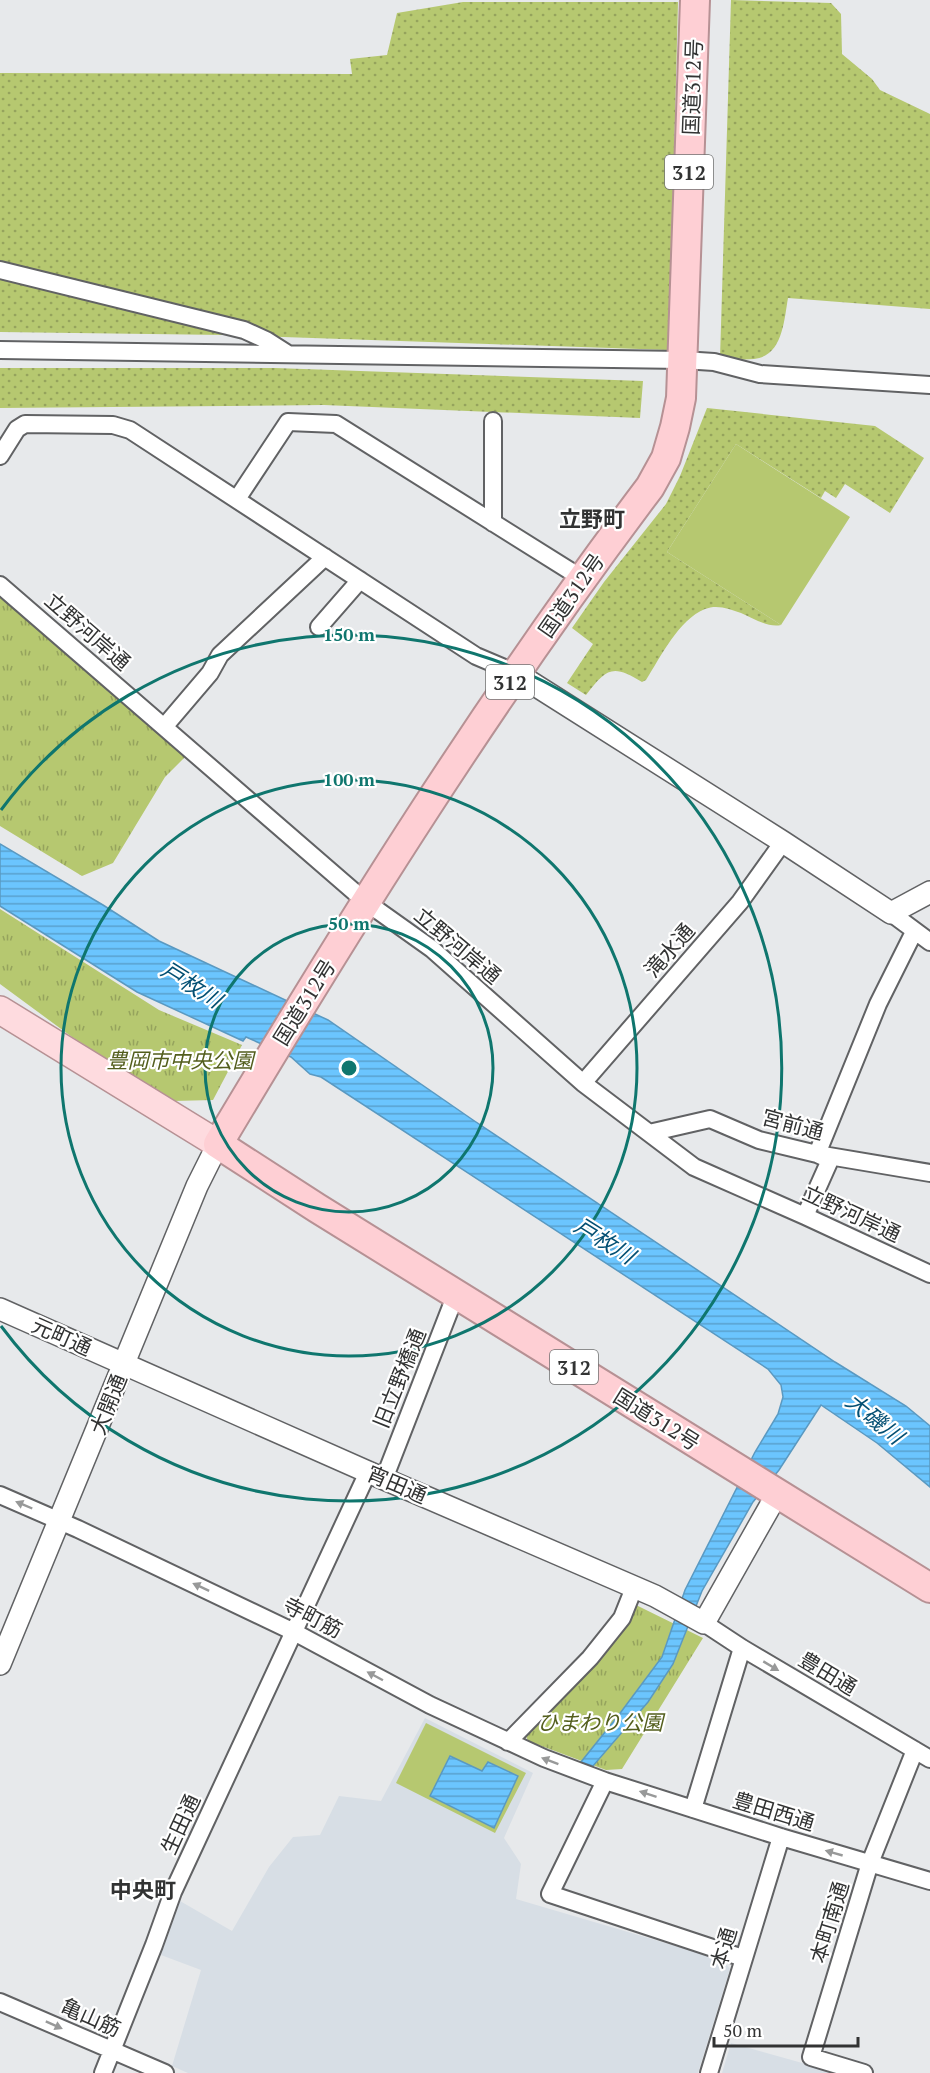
<svg xmlns="http://www.w3.org/2000/svg" width="930" height="2073" font-family="'PT Serif','Noto Sans JP',serif">
<defs>
<pattern id="grass-dots" width="8" height="8" patternUnits="userSpaceOnUse" patternTransform="scale(1.5)"><rect width="8" height="8" fill="#b6c870"/><path d="M2 2h.1M6 6h.1" fill="none" stroke="#95a35d" stroke-width="1.8" stroke-linecap="round"/></pattern>
<pattern id="park-tufts" width="24" height="20" patternUnits="userSpaceOnUse" patternTransform="scale(1.5)"><rect width="24" height="20" fill="#b6c870"/><path d="M3 7l-1-3M5 7V3M7 7l1-3M15 17l-1-3M17 17v-4M19 17l1-3" fill="none" stroke="#95a35d"/></pattern>
<pattern id="water-rules" width="6" height="5" patternUnits="userSpaceOnUse" patternTransform="scale(1.5)"><rect width="6" height="5" fill="#6bc5fe"/><path d="M0 2.5h6" fill="none" stroke="#59a1ce"/></pattern>
</defs>
<rect width="100%" height="100%" fill="#e7e9eb"/>
<!-- built -->
<path fill="#d7dee5" d="M425,1718L533,1773L504,1838L521,1864L516,1899L723,1960L730,1969L698,2073H188L172,2066L201,1970L161,1955L180,1901L232,1931L269,1867L293,1837L320,1835L339,1796L381,1801Z
M731,2043L838,2073H722Z"/>
<!-- grass -->
<path fill="url(#grass-dots)" d="M731,0L831,3L841,14L842,54L872,79L880,90L930,114V309L788,298C784,320 783,356 754,359C743,360 731,359 720,358Z
M463,2H678L669,350L224,335L0,332V73L352,74L350,59L387,55L397,13Z
M0,368H275L643,381L640,418L324,405L0,408Z
M707,408L875,426L924,458L890,513L845,484L836,498L825,491L821,498L736,444L667,552L781,625C768,628 753,618 741,613C730,609 717,604 705,609C679,619 660,658 646,680L642,682C612,663 606,669 586,695L567,683L593,644L572,628L604,582L666,504L680,476Z"/>
<!-- park -->
<path fill="url(#park-tufts)" d="M0,597L185,757L165,777L113,863L82,876L0,826Z
M0,909L159,1010L242,1045L213,1100L173,1101L72,1037L0,984Z
M636,1605L703,1638L622,1769L606,1770L528,1741L526,1736C564,1695 609,1655 636,1605Z"/>
<!-- pitch -->
<path fill="#b6c870" d="M736,444L850,517L781,625L667,552Z
M426,1723L526,1773L495,1833L396,1783Z"/>
<!-- water -->
<path fill="url(#water-rules)" stroke="#5a99c1" stroke-width="1.5" d="M0,844L103,905L159,941L328,1020L473,1120L835,1362L906,1406L930,1426V1487L877,1443L821,1405L779,1470L753,1502L702,1591L673,1664L648,1702L593,1766L581,1762L618,1716L662,1657L685,1590L755,1452L778,1414L783,1397L781,1385L768,1369L321,1077L310,1074L291,1057L246,1037L243,1041L137,992L0,906Z
M450,1756L482,1771L488,1762L518,1776L494,1828L430,1796Z"/>
<g fill="none" stroke-linecap="round" stroke-linejoin="round">
<defs>
<path id="minor" d="M0,270L244,330L266,340L288,354
M0,350L683,360L714,362L760,374L930,385
M493,421V523
M0,456L17,429L25,424L113,425L130,430L476,656L516,673
M237,499L288,422L336,424L583,579
M0,585L366,902L432,949L583,1083L694,1167L805,1216L930,1274
M319,627L360,580
M164,727L210,673L220,655L325,557
M891,913L930,942
M583,1083L740,902L783,842
M649,1133L710,1119L759,1140L817,1154L930,1173
M805,1216L830,1160L817,1154L878,1004L914,932
M384,1479L456,1294
M0,1495L78,1529L294,1632L430,1705L544,1758L605,1781L781,1837L930,1881
M704,1623L742,1648L930,1759
M508,1742L590,1658L622,1618L634,1588
M605,1781L550,1894L743,1958
M693,1809L742,1648
M0,2002L165,2073
M103,2073L154,1945L173,1892L368,1472
M709,2073L781,1837
M864,2073L811,2057L870,1863L915,1750"/>
<path id="tertiary" d="M516,673L783,842L891,913L930,892
M0,1309L368,1472L655,1596L704,1623L777,1494
M0,1664L197,1186L218,1144"/>
<path id="primary" d="M0,1010L218,1144"/>
<path id="trunk" d="M695,0L681,398L675,427L666,458L650,487C492,696 352,919 218,1144L317,1208L930,1588"/>
</defs>
<!-- minor casing -->
<use href="#minor" stroke="#616264" stroke-width="20"/>
<!-- tertiary casing -->
<use href="#tertiary" stroke="#616264" stroke-width="24"/>
<!-- primary casing -->
<use href="#primary" stroke="#b69194" stroke-width="30"/>
<!-- trunk casing -->
<use href="#trunk" stroke="#b69194" stroke-width="32"/>
<!-- minor -->
<use href="#minor" stroke="#fff" stroke-width="16"/>
<!-- tertiary -->
<use href="#tertiary" stroke="#fff" stroke-width="21"/>
<!-- primary -->
<use href="#primary" stroke="#fedbdf" stroke-width="27"/>
<!-- trunk -->
<use href="#trunk" stroke="#fecfd4" stroke-width="28"/>
</g>
<!-- one-way arrows -->
<defs><path id="oneway-solid" d="M-6-.8H1V-3.2L6.5 0L1 3.2V.8H-6Z" transform="scale(1.5)"/></defs>
<g fill="#989999">
<use href="#oneway-solid" transform="translate(24 1505) rotate(-157)"/>
<use href="#oneway-solid" transform="translate(201 1587) rotate(-155)"/>
<use href="#oneway-solid" transform="translate(771 1666) rotate(31)"/>
<use href="#oneway-solid" transform="translate(375 1676) rotate(-152)"/>
<use href="#oneway-solid" transform="translate(550 1761) rotate(-159)"/>
<use href="#oneway-solid" transform="translate(648 1794) rotate(-162)"/>
<use href="#oneway-solid" transform="translate(834 1853) rotate(-164)"/>
<use href="#oneway-solid" transform="translate(54 2025) rotate(24)"/>
</g>
<!-- distance rings -->
<g fill="none" stroke="#0f766e" stroke-width="3">
<circle cx="349" cy="1068" r="144"/>
<circle cx="349" cy="1068" r="288"/>
<path d="M1 810A433 433 0 1 1 1 1326"/>
</g>
<g text-anchor="middle" dominant-baseline="central" stroke-width="4.5" stroke-linejoin="round" paint-order="stroke">
<!-- shield labels -->
<g fill="#fff" stroke="#707070" stroke-width="1.5">
<rect x="665" y="155" width="48" height="34" rx="4.5"/>
<rect x="486" y="665" width="48" height="34" rx="4.5"/>
<rect x="550" y="1350" width="48" height="34" rx="4.5"/>
</g>
<g font-size="20" font-weight="bold" fill="#323333">
<text x="689" y="172">312</text>
<text x="510" y="682">312</text>
<text x="574" y="1367">312</text>
</g>
<!-- street labels -->
<g font-size="21" fill="#323333" stroke="#fff">
<text transform="translate(692 87) rotate(-88)">国道312号</text>
<text transform="translate(571 595) rotate(-55)">国道312号</text>
<text transform="translate(88 631) rotate(41)">立野河岸通</text>
<text transform="translate(458 945) rotate(40)">立野河岸通</text>
<text transform="translate(669 950) rotate(-49)">滝水通</text>
<text transform="translate(304 1002) rotate(-58)">国道312号</text>
<text transform="translate(793 1124) rotate(15)">宮前通</text>
<text transform="translate(852 1213) rotate(25)">立野河岸通</text>
<text transform="translate(62 1336) rotate(24)">元町通</text>
<text transform="translate(399 1378) rotate(-68)">旧立野橋通</text>
<text transform="translate(108 1404) rotate(-68)">大開通</text>
<text transform="translate(657 1419) rotate(32)">国道312号</text>
<text transform="translate(397 1484) rotate(23)">宵田通</text>
<text transform="translate(313 1617) rotate(27)">寺町筋</text>
<text transform="translate(828 1673) rotate(31)">豊田通</text>
<text transform="translate(774 1811) rotate(17)">豊田西通</text>
<text transform="translate(180 1824) rotate(-65)">生田通</text>
<text transform="translate(829 1922) rotate(-73)">本町南通</text>
<text transform="translate(723 1948) rotate(-73)">本通</text>
<text transform="translate(91 2017) rotate(24)">亀山筋</text>
</g>
<!-- park labels -->
<g font-size="21" font-style="italic" fill="#535e1d" stroke="#fff">
<text x="180" y="1060">豊岡市中央公園</text>
<text x="600" y="1722">ひまわり公園</text>
</g>
<!-- neighbourhood labels -->
<g font-size="22" font-weight="bold" fill="#323333" stroke="#fff">
<text x="592" y="518">立野町</text>
<text x="143" y="1889">中央町</text>
</g>
<!-- water labels -->
<g font-size="22" font-style="italic" fill="#045074" stroke="#fff">
<text transform="translate(192 984) rotate(32)">戸枚川</text>
<text transform="translate(605 1240) rotate(32)">戸枚川</text>
<text transform="translate(875 1418) rotate(39)">大磯川</text>
</g>
</g>
<circle cx="349" cy="1068" r="9" fill="#0f766e" stroke="#fff" stroke-width="3"/>
<g font-size="18" text-anchor="middle" font-weight="bold" fill="#0f766e" stroke="#fff" stroke-width="4.5" stroke-linejoin="round" paint-order="stroke">
<text x="349" y="641">150 m</text>
<text x="349" y="786">100 m</text>
<text x="349" y="930">50 m</text>
</g>
<!-- scale -->
<path d="M714 2037v9h144v-9" fill="none" stroke="#323333" stroke-width="3"/>
<text x="723" y="2037" font-size="18" fill="#323333" stroke="#ffffff" stroke-width="4.5" paint-order="stroke">50 m</text>
</svg>
